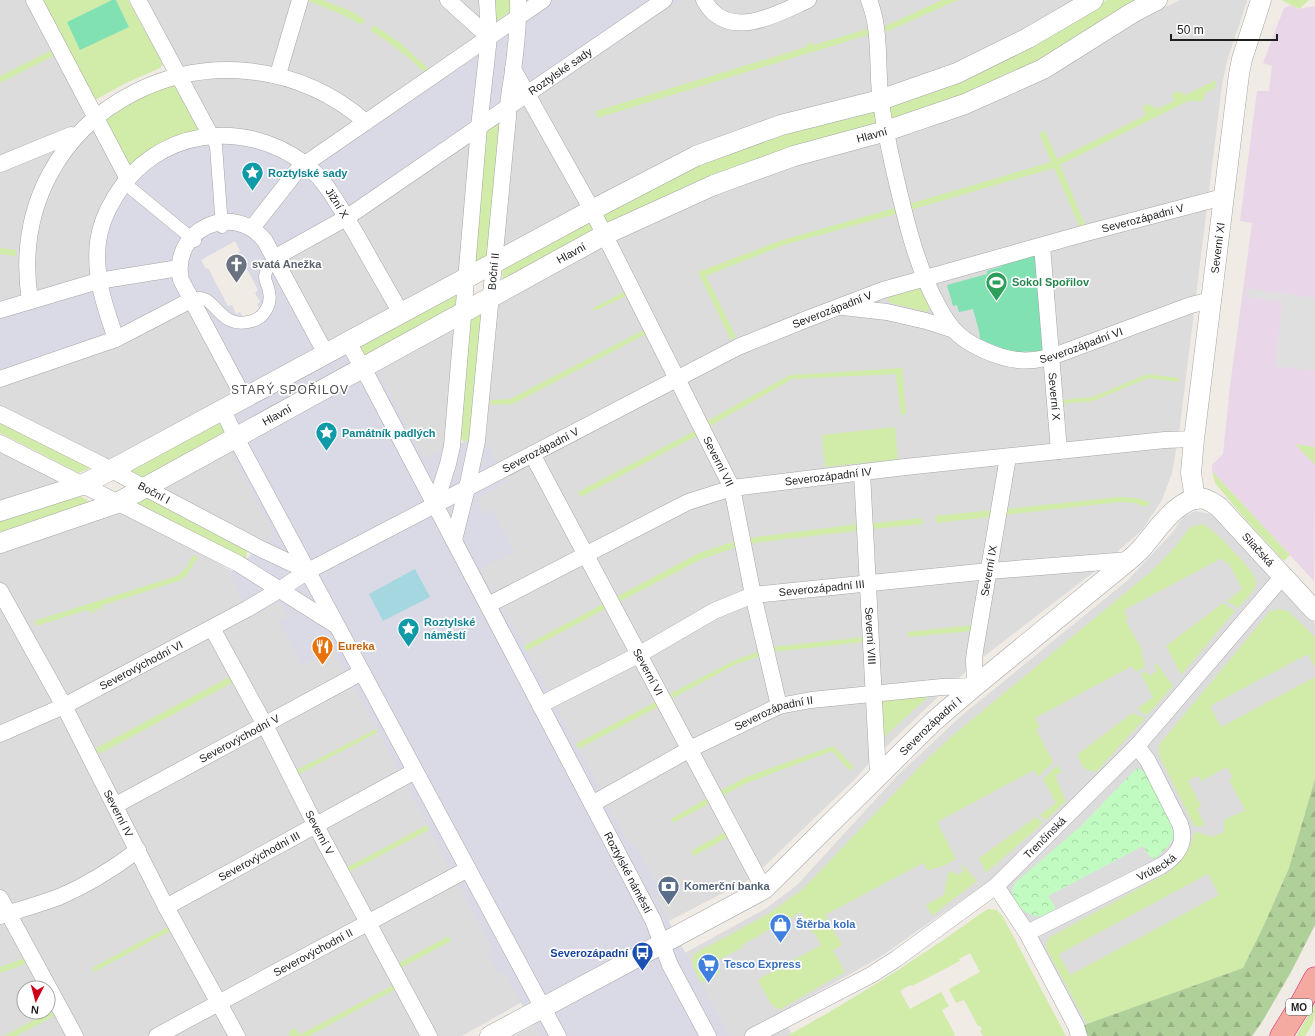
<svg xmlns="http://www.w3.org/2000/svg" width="1315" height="1036" font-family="Arial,sans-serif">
<defs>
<pattern id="forest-firs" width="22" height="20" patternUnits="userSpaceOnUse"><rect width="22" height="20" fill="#afd098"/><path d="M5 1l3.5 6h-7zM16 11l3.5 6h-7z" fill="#96b283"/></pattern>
<pattern id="park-crowns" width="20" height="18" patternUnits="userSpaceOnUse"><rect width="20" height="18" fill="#c2fbc1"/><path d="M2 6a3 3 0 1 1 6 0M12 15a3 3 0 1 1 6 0" fill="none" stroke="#a6d7a5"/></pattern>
</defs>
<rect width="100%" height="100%" fill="#f0ebe5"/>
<!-- residential -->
<path fill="#dddcdc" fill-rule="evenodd" d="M0,0H27L121,180L93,276L0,303Z
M143,0H483L477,37L305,157L214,130Z
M674,0H1087L1025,36L502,249L514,111Z
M1180,0H1247V1L1227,61L1222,85L1179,434L1172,473L1162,500L1142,530L1099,568L978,661L942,693L872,760L854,780L752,878L665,923L479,569L475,487L485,447L498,304L614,240L673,210L774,170L892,139L920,131L961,115L1139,20Z
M473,140L461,271L327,343L282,259Z
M191,307L236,393L107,463L0,407V385Z
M450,327L457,330L446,454L421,466L371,369Z
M232,446L281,539L270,545L162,491V485Z
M0,451L63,483L0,504Z
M120,510L193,549L321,622L524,1001L462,1036H0V551ZM24,988H48V1012H24Z
M1195,511L1210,514L1224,523L1315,624V779L1243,968L1083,1026L992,879L877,959L780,1013L793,1036H726L683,954L765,909L796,886L898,775L960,717L1128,580L1173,532L1183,517Z
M534,1025L550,1036H514Z"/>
<!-- industrial -->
<path fill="#e9d6e8" d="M1290,5L1299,9L1315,6V447L1296,445L1315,465L1314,581L1212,471V465L1223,454L1230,386L1252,223L1240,221L1257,91H1269L1272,66L1263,63L1284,8Z"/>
<!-- grass -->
<path fill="#d1eba9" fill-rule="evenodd" d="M41,0H112L67,22L129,27L116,0H128L163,64L160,68L126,83L93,101Z
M306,0H323L353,12L365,20L362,25L343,15Z
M492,0H513L514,9L497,21L493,19Z
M942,0H958L886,32L885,26Z
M1107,0H1143C1087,33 1032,68 972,93C946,104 918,113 892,122L888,105L1052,34Z
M1281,0H1309L1299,9Z
M374,25L399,42L429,69L424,72C407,55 391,44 370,30Z
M870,28L871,34L597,118L596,111L806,47V45L812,42L814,45Z
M50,51L53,56L0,83V76Z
M174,78L200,126L198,133L128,166L100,115Z
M1216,80L1215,88L1205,93L1203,101H1188L1060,165L1086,227L1080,228L1054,168L910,210L909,204L1051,162L1039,133L1045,131L1057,159L1146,115L1142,107L1148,104L1157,109L1174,101L1171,95L1178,91L1185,95Z
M877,110L879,123L608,227L599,216L660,181L775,135Z
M498,122L502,124L492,254L474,264L482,132Z
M895,208L896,214L784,245L706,276L736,337L731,340L698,272L782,240Z
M588,218L595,231L502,285L503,268Z
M0,248L16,250V256L0,254Z
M919,286L930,309L927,312L891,303L888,300L887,295Z
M456,290L459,307L365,359L358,344Z
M624,292L626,296L595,311L593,308Z
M475,313L481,315L470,440L464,442L460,438L471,319Z
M644,330L646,334L513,404L491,405V400L510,399Z
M902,368L906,414L901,415L896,374L792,379L710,426L707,421L790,375Z
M1147,374L1179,378L1178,382L1148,378L1093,401L1061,404V400L1093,397Z
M222,420L228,431L146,479L130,470Z
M0,421L90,468L79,473L0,433Z
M895,427L898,459L825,467L822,435Z
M696,430L698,435L581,497L578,492Z
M1295,444L1315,447V465Z
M1212,471L1290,555L1285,560H1283L1246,520L1215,483Z
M80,496L97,506L0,536V519Z
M1119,497L1136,498L1150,502L1147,507L1134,503L1120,502L1004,515L1005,509Z
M147,498L247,551L246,558L241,559L137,504Z
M993,510L991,517L936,523L935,516Z
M922,518L923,524L874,529L873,523Z
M857,524V531L777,540L749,544L748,538Z
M1202,524C1212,526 1246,564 1253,574C1255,576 1256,580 1256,583C1256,590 1243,602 1238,608L1227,601L1242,589L1228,562L1225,564L1222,558L1124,610L1128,618L1125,620L1143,651L1141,652L1145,667L1136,672L1132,666L1035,718L1040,727L1036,729L1053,762L1038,777L1034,770L937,822L956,859L944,866L931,869L928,871L923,863L825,915L842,945L833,950L845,972L779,1010L771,1004L758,981L760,980L759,979L821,945L815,933L813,934L801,912L742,945L743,947L715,962L720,973L701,983C696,974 689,964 694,954L768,914L803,889L928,758L951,737L1153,570L1175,547L1188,530L1191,527Z
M736,541L737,547L702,559L619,602L616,597L699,553Z
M193,555L198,557L185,577L178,581L101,606L103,610L95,608L94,614L87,610L36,626L34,621L177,576L186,568Z
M605,603L607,608L526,651L524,646Z
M1223,603L1235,611L1181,675L1166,646Z
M1278,609L1288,611L1315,637V668L1308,654L1210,706L1221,727L1315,677V779L1289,868L1264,925L1243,968L1087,1024L1047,950C1046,945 1046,942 1050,937L1169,872C1181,862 1191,850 1194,834L1198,832L1211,837L1224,832V820L1245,810L1229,780L1233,778L1227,767L1201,781L1198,775L1188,781L1201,806L1197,809L1205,825L1195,827L1160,757L1159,750V745L1270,611ZM1208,874L1219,895L1070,975L1059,954Z
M973,625L972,631L908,637L907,632Z
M863,637L864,642L773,652L772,647Z
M760,651L761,656L736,664L671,699L668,695L733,661Z
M1157,664L1173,686L1147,715L1138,710V708L1153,697L1141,674L1146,671L1149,676L1157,671L1154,666Z
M231,676L234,682L99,754L96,748Z
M929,696L882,739L881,701Z
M657,701L660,706L578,749L576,744Z
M1132,713L1145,718L1097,771C1083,772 1083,766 1077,755Z
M376,729L378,732L297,775L295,771Z
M833,746L854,767L850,771L832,751L747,783L722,796L720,791L746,777Z
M1057,765L1062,773L1055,775L1056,778L1066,801L1046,820L1040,815L1056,803L1043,779Z
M709,797L712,802L673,823L671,819Z
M1036,817L1043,823L986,873L979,858Z
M427,825L429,830L349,872L346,868Z
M727,831L730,836L694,856L691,851Z
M963,865L977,881L933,915H932L926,905L944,895L948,873L953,871L956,875L964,871L961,866Z
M988,909L997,910L1003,917L1066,1036H983L980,1031L982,1029L980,1026H978L964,1000L956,1003L949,989L980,972L970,953L959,959L960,961L912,986L910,985L900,991L910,1009L941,992L949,1006L942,1010L955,1035L954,1036H787C854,999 918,959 980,914Z
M168,927L170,931L94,972L92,968Z
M449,936L451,941L399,969L397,964Z
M25,958L28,963L0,973V967Z
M394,985L396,989L309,1036H289L290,1031L296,1028L299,1035Z
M1315,1004C1315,1021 1314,1022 1305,1036H1296Z
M53,1010L56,1015L16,1036H4Z"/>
<!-- forest -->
<path fill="url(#forest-firs)" d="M1315,779V925L1291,972L1262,1022L1252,1036H1088L1083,1026L1087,1024L1243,968L1264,925L1289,868Z"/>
<!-- park -->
<path fill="url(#park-crowns)" d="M1137,768L1145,772L1175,827C1174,843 1166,849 1154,859L1149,856L1143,846L1048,896L1055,906L1054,912C1050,913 1046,916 1042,916C1030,918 1013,905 1012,892C1012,890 1014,886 1015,883L1082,825Z"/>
<!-- pitch -->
<path fill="#81e1b2" d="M112,0H116L129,27L80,50L67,22Z
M1035,254L1045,351L1016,352L1004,350L980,339L979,331L973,309L959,312L957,305L953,306L947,285L987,274V271L1002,266L1001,264Z"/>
<!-- parking -->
<path fill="#dfdfdf" d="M1246,288L1315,298V371L1275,366L1282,302L1245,297Z"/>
<!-- plaza -->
<path fill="#d9dae6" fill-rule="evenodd" d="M527,0H680L516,113L498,122L471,144L357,221L284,260L328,341L335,337L348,342L379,372L424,458L441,450L470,440L487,443L507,482L476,499L484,514L492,509L515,552L507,556L506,555L481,569V572L516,631L630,846L635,843L662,894L656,897L729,1036H541V1034L528,1016L505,973L499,975L496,969L488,954L493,950L354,686L345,672L333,649L302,665L279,622L288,617L280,602L251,617L229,574L267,541L275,537L231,453L227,443L233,393L189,310L114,350L0,387V300L89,274L90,252L100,210L109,192L126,167L138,159L139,161L208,129L219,128L243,129L269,136L288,144L305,155ZM235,241L240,251L238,252L258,290L255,293L260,302L257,304L260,310L244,318L240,312L236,314L232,305L228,306L208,268L206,269L201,260Z"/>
<!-- water -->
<path fill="#a4d7df" d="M415,569L430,597L383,621L369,594Z"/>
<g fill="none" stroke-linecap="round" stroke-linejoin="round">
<defs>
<path id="pedestrian" d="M211,136L216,146L222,227
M128,179V186L195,241
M191,300C216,288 216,332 252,321C264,318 272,304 269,292C269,287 265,282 265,277C265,270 271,264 274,258"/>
<g id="minor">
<path d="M34,0L128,179"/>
<path d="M138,0L211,136"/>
<path d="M448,0L489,37"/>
<path d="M704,0C706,3 708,7 711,10C737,38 781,12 808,0"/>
<path id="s1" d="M869,0C882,33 876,68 881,102C884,125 889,147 894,170C904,212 913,254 932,294C938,306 944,319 954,330C967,345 998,358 1018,360C1030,362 1040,359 1051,357L1191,305L1211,300"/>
<path id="s2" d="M513,69L592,210L732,488L753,595L779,706"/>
<path d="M279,71L300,0"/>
<path d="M0,164L71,135"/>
<path d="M252,228L296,172L305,164L543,0"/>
<path id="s3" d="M1042,246L1059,451"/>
<path id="s4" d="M274,258L346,218L664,0"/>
<path d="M30,301C0,107 224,0 366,122"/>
<path d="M843,307L887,312L926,321L954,330"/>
<path d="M0,310L98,281L179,268"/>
<path id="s5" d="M116,339C105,307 94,277 98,242C100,226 107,210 115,197C155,129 243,117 305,164C328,182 341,210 356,234C371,261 386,287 401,313"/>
<path id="s6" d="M348,342L370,381L653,920L670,965L708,1036"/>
<path d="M0,379L116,339L191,300"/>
<path d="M244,398L181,280C170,230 233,200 265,241L326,354"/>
<path d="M223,410L236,438L558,1036"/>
<path id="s7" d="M0,414L102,465L259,548L308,571"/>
<path d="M0,443L239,564L337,626"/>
<path id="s8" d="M532,454L764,889"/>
<path id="s9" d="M862,473L878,775"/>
<path d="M435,505L448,464L452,446L479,127L489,37L487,0"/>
<path id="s10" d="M454,540L467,488L477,441L508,117C507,101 511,86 513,71C516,48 519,23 518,0"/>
<path id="s11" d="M0,591L64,706L166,907L237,1036"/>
<path id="s12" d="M488,605L688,502L732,488L905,467L1165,440L1194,439"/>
<path id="s13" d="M212,628L265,725L316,826L429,1036"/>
<path id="s14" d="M540,705L640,654L714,611L753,595L989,571L1129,560"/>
<path id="s15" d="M0,734L64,706L247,609L279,590L308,571L738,347L807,319L883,290L1086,233L1223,197"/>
<path id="s16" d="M592,804L690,749L779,706L811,700L942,687L975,686L974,660L975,651L1008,457"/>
<path id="s17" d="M116,805L362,672"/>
<path d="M996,886L1027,933L1076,1026L1079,1036"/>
<path d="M0,898L75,1036"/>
<path id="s18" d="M166,907L415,771"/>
<path d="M0,916C19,910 40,904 59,897C87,885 113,869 138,850"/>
<path id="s19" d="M1027,933L1161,866C1177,856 1187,843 1180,824L1148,761L1137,746"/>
<path id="s20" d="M157,1036L468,869"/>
<path id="s21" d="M753,1036L871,975L896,959L996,886L1137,746L1283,576"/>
</g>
<g id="tertiary">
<path id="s22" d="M1195,499L1191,473L1194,439L1239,74L1242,59L1261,0"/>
<path d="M0,511L82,485L111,470L592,210L696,156L781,125L880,100L957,73L1028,38L1093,0"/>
<path id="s23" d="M0,543L117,503L604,235L714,185L794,156L886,131L965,104L1043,69L1132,13L1157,0"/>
<path id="s24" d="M490,1036L764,889L934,721L975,686L1129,560C1133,557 1137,553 1141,549C1155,533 1180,493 1205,499C1210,501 1215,504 1219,507L1315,611"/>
</g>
<path id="trunk" d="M1281,1036L1302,1002L1315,978"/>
</defs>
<!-- pedestrian casing -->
<use href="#pedestrian" stroke="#a6a6a6" stroke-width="13"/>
<!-- minor casing -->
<use href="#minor" stroke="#a6a6a6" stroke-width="17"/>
<!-- tertiary casing -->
<use href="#tertiary" stroke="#a6a6a6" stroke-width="21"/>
<!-- trunk casing -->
<use href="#trunk" stroke="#df2076" stroke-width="23"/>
<!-- pedestrian -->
<use href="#pedestrian" stroke="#fff" stroke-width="12"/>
<!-- minor -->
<use href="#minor" stroke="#fff" stroke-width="16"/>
<!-- tertiary -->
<use href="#tertiary" stroke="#fff" stroke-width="20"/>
<!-- trunk -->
<use href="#trunk" stroke="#f4aaa0" stroke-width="22"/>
</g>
<!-- icons -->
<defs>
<symbol id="sight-pin" viewBox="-11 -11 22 30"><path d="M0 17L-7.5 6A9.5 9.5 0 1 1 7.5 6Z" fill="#0f9aa8" stroke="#fff"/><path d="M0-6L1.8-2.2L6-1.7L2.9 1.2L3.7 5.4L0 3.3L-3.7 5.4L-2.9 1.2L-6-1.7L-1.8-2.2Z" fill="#fff"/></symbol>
<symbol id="church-pin" viewBox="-11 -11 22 30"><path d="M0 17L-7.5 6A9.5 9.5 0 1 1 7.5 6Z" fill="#6b7280" stroke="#fff"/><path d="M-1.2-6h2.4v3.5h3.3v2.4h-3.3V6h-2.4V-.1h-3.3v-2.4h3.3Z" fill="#fff"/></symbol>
<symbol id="stadium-pin" viewBox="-11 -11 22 30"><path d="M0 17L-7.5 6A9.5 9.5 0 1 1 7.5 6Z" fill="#2e9e5b" stroke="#fff"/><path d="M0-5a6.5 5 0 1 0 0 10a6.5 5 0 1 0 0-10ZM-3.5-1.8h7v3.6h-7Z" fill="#fff"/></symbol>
<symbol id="restaurant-pin" viewBox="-11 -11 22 30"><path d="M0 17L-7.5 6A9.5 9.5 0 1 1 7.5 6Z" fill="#e8710a" stroke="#fff"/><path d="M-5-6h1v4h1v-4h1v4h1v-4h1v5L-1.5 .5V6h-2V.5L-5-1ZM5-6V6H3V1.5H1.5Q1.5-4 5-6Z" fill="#fff"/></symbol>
<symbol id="bank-pin" viewBox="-11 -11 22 30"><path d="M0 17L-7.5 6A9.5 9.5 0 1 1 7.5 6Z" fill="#5c6f8a" stroke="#fff"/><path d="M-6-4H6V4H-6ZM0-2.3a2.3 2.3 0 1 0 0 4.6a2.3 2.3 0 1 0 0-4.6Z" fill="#fff"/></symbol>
<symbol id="shop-pin" viewBox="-11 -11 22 30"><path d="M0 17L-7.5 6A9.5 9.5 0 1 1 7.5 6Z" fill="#3f7fe0" stroke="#fff"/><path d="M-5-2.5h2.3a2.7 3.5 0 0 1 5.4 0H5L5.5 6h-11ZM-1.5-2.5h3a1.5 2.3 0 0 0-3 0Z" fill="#fff"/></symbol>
<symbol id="bus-pin" viewBox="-11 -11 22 30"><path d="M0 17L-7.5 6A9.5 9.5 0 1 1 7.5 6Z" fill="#1a4fb4" stroke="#fff"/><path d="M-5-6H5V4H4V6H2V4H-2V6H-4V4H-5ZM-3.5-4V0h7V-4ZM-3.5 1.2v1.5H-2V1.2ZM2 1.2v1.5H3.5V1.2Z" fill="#fff"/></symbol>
<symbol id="supermarket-pin" viewBox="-11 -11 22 30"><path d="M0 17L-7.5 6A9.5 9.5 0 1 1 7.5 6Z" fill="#3f7fe0" stroke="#fff"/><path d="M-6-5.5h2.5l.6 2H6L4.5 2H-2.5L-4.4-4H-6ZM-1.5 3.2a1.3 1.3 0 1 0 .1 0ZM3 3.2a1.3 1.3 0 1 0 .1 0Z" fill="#fff"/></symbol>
</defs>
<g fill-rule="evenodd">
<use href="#sight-pin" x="240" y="160" width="25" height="34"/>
<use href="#church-pin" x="224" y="252" width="25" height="34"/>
<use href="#stadium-pin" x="984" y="270" width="25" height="34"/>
<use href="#sight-pin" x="314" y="420" width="25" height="34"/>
<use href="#sight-pin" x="396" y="616" width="25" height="34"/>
<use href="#restaurant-pin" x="310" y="634" width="25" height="34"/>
<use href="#bank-pin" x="656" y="874" width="25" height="34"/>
<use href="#shop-pin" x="768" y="912" width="25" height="34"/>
<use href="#bus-pin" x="630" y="940" width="25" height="34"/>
<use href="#supermarket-pin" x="696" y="952" width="25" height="34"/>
</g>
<g text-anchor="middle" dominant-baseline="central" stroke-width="3.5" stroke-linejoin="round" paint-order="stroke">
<!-- shield labels -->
<rect fill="#fff" stroke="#626262" stroke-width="1" x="1286" y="999" width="26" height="16" rx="3"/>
<g font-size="10" font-weight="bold" fill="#1f1f1f">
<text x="1299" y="1007">MO</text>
</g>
<!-- street labels -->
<g font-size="11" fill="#1f1f1f" stroke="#fff">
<text stroke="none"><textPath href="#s4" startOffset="342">Roztylské sady</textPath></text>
<text stroke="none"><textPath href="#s23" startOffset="966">Hlavní</textPath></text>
<text stroke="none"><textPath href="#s5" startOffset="417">Jižní X</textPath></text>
<text stroke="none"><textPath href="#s15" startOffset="1259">Severozápadní V</textPath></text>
<text stroke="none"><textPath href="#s22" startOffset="253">Severní XI</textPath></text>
<text stroke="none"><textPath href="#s23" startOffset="642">Hlavní</textPath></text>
<text stroke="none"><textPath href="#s10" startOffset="272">Boční II</textPath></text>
<text stroke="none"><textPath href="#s15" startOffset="935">Severozápadní V</textPath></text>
<text stroke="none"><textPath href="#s1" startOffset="482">Severozápadní VI</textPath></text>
<text stroke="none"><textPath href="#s3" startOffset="151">Severní X</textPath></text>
<text stroke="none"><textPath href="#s23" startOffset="306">Hlavní</textPath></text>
<text stroke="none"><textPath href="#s15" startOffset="611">Severozápadní V</textPath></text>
<text stroke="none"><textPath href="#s2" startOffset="443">Severní VII</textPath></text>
<text stroke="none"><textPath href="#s12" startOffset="368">Severozápadní IV</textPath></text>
<text stroke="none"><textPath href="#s7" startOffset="173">Boční I</textPath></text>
<text stroke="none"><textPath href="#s24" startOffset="978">Sliačská</textPath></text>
<text stroke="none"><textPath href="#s16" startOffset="525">Severní IX</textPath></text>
<text stroke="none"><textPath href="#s14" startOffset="309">Severozápadní III</textPath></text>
<text stroke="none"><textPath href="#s9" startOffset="163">Severní VIII</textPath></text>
<text stroke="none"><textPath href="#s15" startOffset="157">Severovýchodní VI</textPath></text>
<text stroke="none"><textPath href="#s8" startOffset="247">Severní VI</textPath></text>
<text stroke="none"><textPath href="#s16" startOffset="204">Severozápadní II</textPath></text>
<text stroke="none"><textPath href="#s24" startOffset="544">Severozápadní I</textPath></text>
<text stroke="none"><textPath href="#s17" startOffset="140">Severovýchodní V</textPath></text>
<text stroke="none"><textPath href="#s11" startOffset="252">Severní IV</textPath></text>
<text stroke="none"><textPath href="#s13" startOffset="231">Severní V</textPath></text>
<text stroke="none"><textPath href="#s21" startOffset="355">Trenčínská</textPath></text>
<text stroke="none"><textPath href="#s18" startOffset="106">Severovýchodní III</textPath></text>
<text stroke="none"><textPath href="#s19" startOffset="145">Vrútecká</textPath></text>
<text stroke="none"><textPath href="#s6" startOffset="600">Roztylské náměstí</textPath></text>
<text stroke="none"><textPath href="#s20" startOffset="177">Severovýchodní II</textPath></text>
</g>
<!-- culture labels -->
<g font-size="11" font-weight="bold" fill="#0d838f" stroke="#fff" text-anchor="start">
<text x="268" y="173">Roztylské sady</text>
<text x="342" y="433">Památník padlých</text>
<text x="424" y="622">Roztylské<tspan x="424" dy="13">náměstí</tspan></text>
</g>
<!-- worship labels -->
<g font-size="11" font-weight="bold" fill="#5b616d" stroke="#fff" text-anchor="start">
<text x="252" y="264">svatá Anežka</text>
</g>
<!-- leisure labels -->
<g font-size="11" font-weight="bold" fill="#27864d" stroke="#fff" text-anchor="start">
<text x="1012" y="282">Sokol Spořilov</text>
</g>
<!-- food labels -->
<g font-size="11" font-weight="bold" fill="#c56008" stroke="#fff" text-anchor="start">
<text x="338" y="646">Eureka</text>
</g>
<!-- service labels -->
<g font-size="11" font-weight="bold" fill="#4e5e75" stroke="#fff" text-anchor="start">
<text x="684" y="886">Komerční banka</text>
</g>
<!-- shop labels -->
<g font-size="11" font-weight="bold" fill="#366cbe" stroke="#fff" text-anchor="start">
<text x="796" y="924">Štěrba kola</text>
<text x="724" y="964">Tesco Express</text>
</g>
<!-- transit labels -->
<g font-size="11" font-weight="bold" fill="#164399" stroke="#fff" text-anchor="end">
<text x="628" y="953">Severozápadní</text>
</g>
<!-- neighbourhood labels -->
<g font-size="12" letter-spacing="1" fill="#525252" stroke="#fff">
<text x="290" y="390">STARÝ SPOŘILOV</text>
</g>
</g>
<!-- north arrow -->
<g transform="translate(36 1000) rotate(186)"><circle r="19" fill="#ffffff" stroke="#a5a5a5"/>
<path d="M0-3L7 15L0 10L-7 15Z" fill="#cd0015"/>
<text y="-6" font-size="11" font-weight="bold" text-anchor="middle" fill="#1f1f1f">N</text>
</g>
<!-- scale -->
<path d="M1171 34v6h106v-6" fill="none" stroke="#1f1f1f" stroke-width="2"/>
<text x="1177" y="34" font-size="12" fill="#1f1f1f" stroke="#ffffff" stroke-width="3" paint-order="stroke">50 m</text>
</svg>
